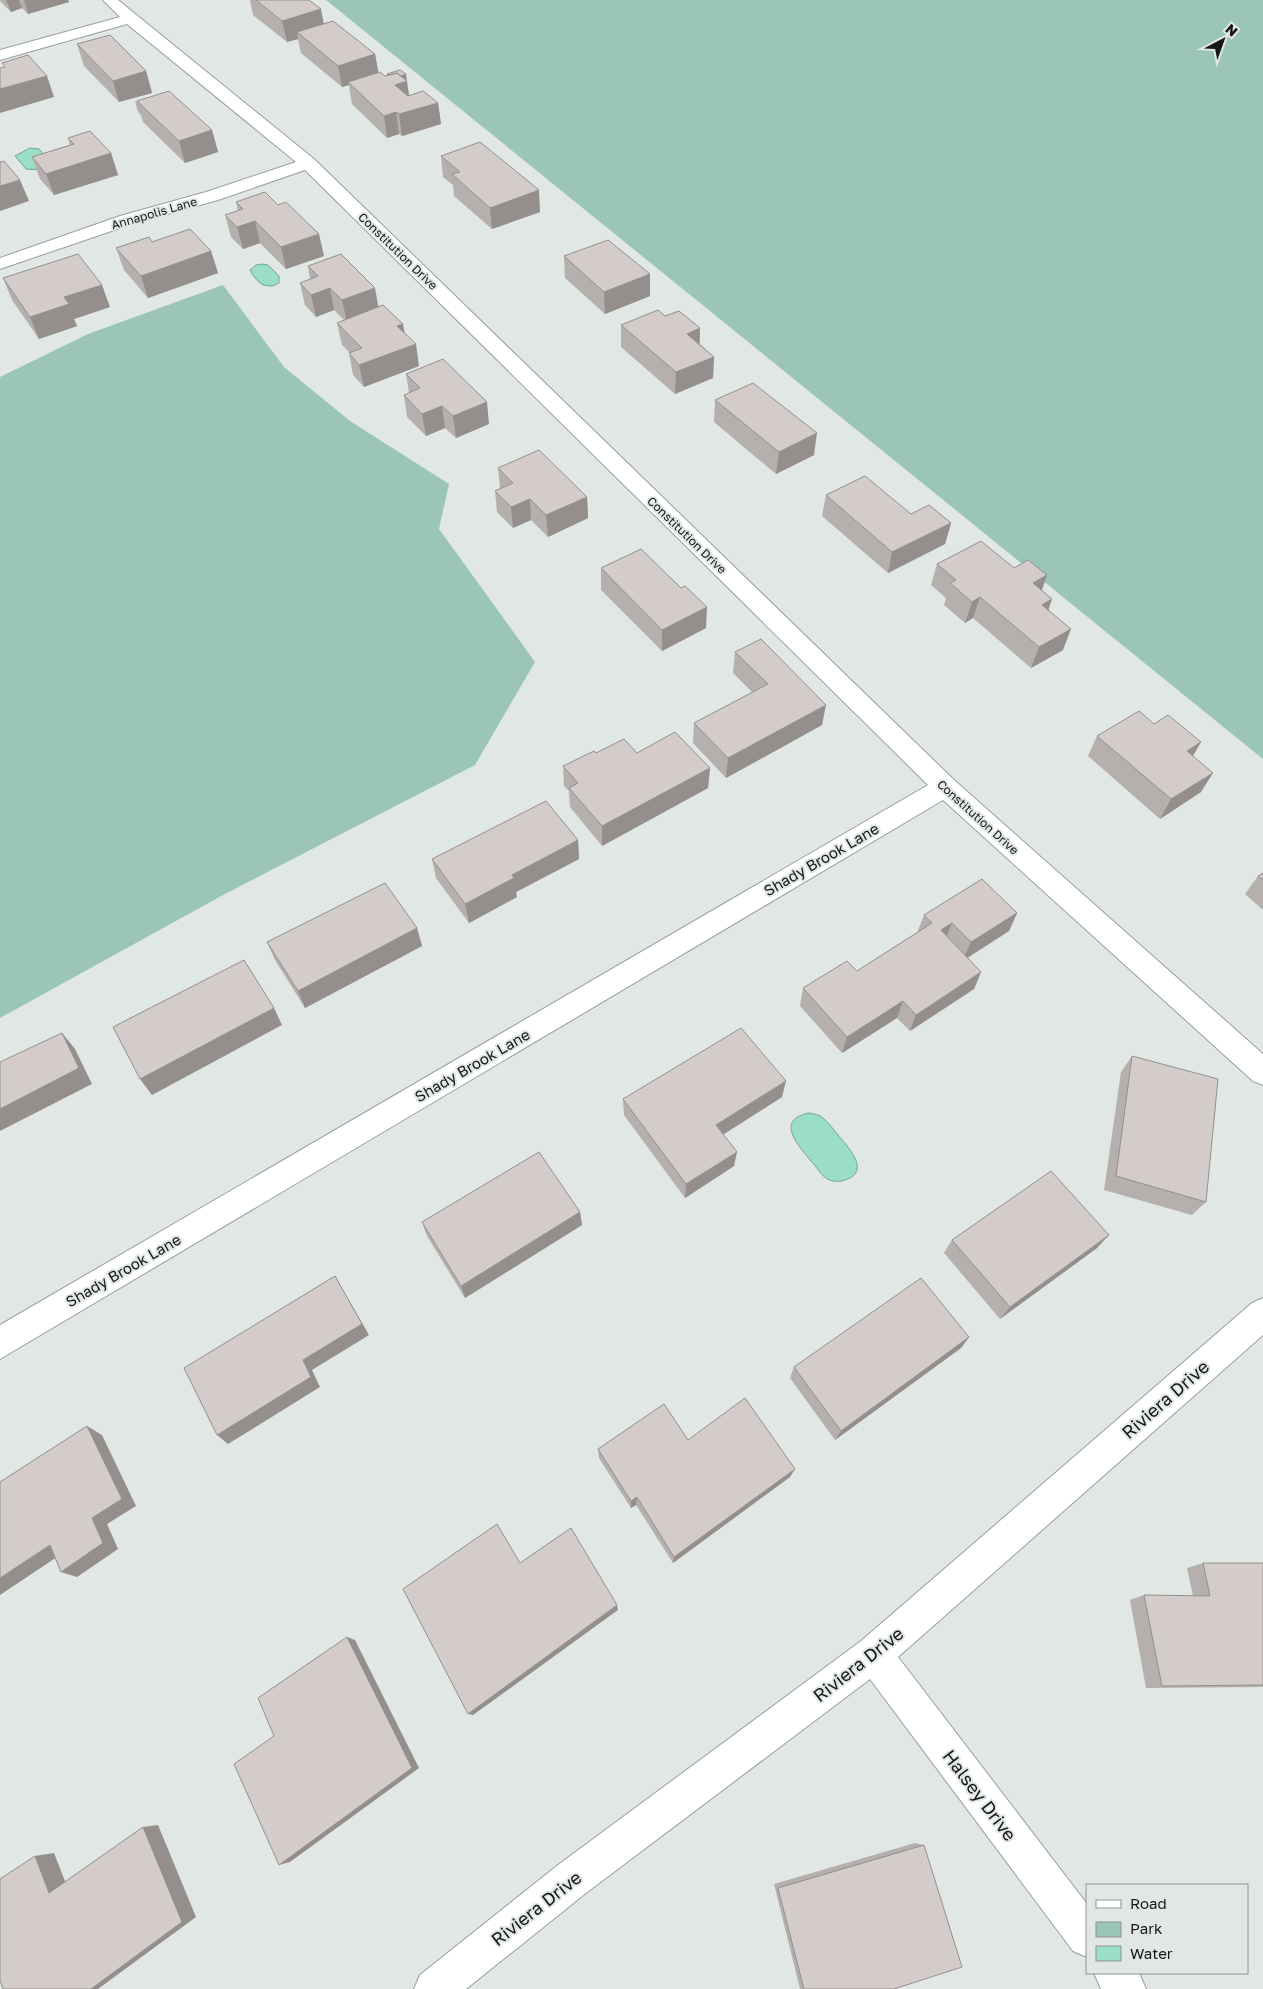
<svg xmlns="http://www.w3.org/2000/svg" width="1263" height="1989" font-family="'Golos Text',sans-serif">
<rect width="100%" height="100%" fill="#e0e7e4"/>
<!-- green -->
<path fill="#9bc5b7" d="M326,0H1263V759Z
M223,285L284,367L350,421L449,484L439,529L535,662L475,765L223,895L0,1018V377L88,334Z"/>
<!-- water -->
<path fill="#9bdec8" stroke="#73a393" d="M30,148L39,149L50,161C44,170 36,170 26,169L15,156Z
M262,264L268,265L279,276V283C266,291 256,282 250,270L256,265Z
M809,1113C812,1114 817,1114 820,1116C827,1120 833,1129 838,1135C850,1149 873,1174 841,1181C837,1182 830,1181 826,1178C821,1175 816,1166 811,1161C799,1146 774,1120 809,1113Z"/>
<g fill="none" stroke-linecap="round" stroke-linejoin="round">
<defs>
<path id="minor" d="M103,0H118L314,159L954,780L1263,1054V1085L1253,1081L943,800L0,1359V1325L928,785L305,170L218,200L132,224L0,269V258L120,216L206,192L296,162L127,24L0,60V50L120,17Z
M1263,1298V1335L898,1657L1087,1904V1957L1073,1951L870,1679L586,1893L466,1989H414L420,1975L558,1865L861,1641L1252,1303Z
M1094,1973H1139L1146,1989H1101Z"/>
</defs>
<!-- minor casing -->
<use href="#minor" stroke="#989e9c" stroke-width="2"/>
<!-- minor -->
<use href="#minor" fill="#fff" fill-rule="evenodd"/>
</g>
<!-- wall -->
<path fill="#b5afae" d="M0,0H68L69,2L28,14L22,8L11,12L0,1Z
M250,0H309L324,24L375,54L378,73L385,76L387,75V74L406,80L409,95L438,103L441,124L402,136L399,134L387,138L352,104L349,85L342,87L301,53L298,39L287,42L253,15Z
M77,44L146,71L152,93L119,102L84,66Z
M135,101L212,130L218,152L185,163L143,122L141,115L138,112Z
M68,138L111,153L118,175L54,195L40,179L32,157L70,145Z
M441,156L540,212L492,229L454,196L453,185L443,177Z
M236,202L324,256L286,269L260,243L243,249L231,237L225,215L238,211Z
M152,242L211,251L218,273L148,298L124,270L116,248Z
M564,256L650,296L605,314L565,278Z
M308,266L378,307L405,334L419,366L364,387L353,375L349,353H350L342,345L337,323L344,320L334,310L316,317L305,305L300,283L310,279Z
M3,278L110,307L74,319L77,326L39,339L12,300Z
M665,316L700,328V344L714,357L713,378L675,394L621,347V325Z
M406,374L489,424L456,438L445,428L426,436L407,417L404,395L409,393Z
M715,400L814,455L776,474L714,422Z
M498,468L587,497L588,518L548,537L531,520L513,528L497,512L495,491L500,488Z
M826,495L951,523L945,544L888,573L822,516Z
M937,564L1014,568L1042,590L1063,650L1031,668L973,618L965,623L944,605L946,598L931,585Z
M601,568L706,628L662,651L601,590Z
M735,652L822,725L726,778L693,743L694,723L752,692L733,673Z
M1154,724L1201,742L1193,756L1201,792L1160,819L1088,756L1097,736Z
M596,753H637L710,768L708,788L602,846L570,807L569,791L564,786L563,766Z
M578,840L579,859L516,892L517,897L469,923L436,878L432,859Z
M1263,873V910L1245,894L1258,876Z
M1017,913L1009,931L968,958L981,972L974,989L910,1031L897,1018L842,1053L800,1006L803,988L857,971L917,933L924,915Z
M417,928L422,946L305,1008L275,960L267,942Z
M1132,1056L1206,1202L1192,1215L1104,1190L1121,1072Z
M782,1097L723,1135L734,1166L685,1198L624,1115L623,1099Z
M580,1212L582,1225L465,1298L427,1236L422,1222Z
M952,1240L1097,1248L1000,1319L944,1253Z
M969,1337L961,1348L835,1440L790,1378L794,1367Z
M688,1440L790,1477L673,1563L636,1505L631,1508L599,1458L598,1449Z
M1203,1563H1263V1687L1146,1688L1130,1600L1144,1595L1193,1596L1187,1568Z
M915,1843L924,1845L894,1989H800L774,1884Z"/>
<!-- shaded-wall -->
<path fill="#948f8d" d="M6,0H19L22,8L11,12Z
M24,0H68L69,2L28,14Z
M321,9L325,30L297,32L298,39L287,42L282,21Z
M375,54L379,75L348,82L349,85L342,87L338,66Z
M146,71L152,93L119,102L113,81Z
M406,74L410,102L398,106L393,78Z
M47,76L54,97L0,113V89Z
M438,103L441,124L402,136L399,114Z
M396,112L399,134L387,138L384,116Z
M212,130L218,152L185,163L179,141Z
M111,153L118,175L54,195L46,174Z
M20,180L29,201L0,211V186Z
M539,190L540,212L492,229L490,208Z
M255,221L260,243L243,249L237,227Z
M319,234L324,256L286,269L281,247Z
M211,251L218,273L148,298L141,276Z
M650,274V296L605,314L604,292Z
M102,285L110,307L74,319L77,326L39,339L30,317L64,297Z
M330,288L334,310L316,317L311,295Z
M375,288L379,310L347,322L342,300Z
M403,324L407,346L397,326Z
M700,328L699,350L687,334Z
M416,344L419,366L364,387L359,365Z
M714,357L713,378L675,394L676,372Z
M487,402L489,424L456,438L453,416Z
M442,406L445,428L426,436L422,414Z
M817,433L814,455L776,474L779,452Z
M587,497L588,518L548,537L546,515Z
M530,499L531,520L513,528L511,507Z
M951,523L945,544L888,573L892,552Z
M1047,575L1040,596L1033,583Z
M980,597L973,618L965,623L972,602Z
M1052,599L1045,620L1042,605Z
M707,607L706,628L662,651V630Z
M1071,629L1063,650L1031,668L1039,647Z
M826,705L822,725L726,778L728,758Z
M1201,742L1189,762L1187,751Z
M710,768L708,788L602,846V826Z
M1213,773L1201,792L1160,819L1171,799Z
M578,840L579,859L516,892L517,897L469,923L465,904L512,875Z
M1017,913L1009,931L963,960L971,942Z
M952,923L945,941L941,930Z
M417,928L422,946L305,1008L298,991Z
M981,972L974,989L910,1031L916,1015Z
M903,1001L897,1018L842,1053L847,1037Z
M274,1008L282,1025L152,1095L140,1079Z
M62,1033L75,1049L92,1084L0,1131V1109Z
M786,1081L782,1097L714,1140L716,1125Z
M737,1152L734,1166L685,1198L686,1184Z
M580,1212L582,1225L465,1298L461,1286Z
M1109,1235L1097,1248L1000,1319L1010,1307Z
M335,1276L369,1335L312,1370L320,1387L228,1444L217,1435L303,1360Z
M969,1337L961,1348L835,1440L841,1431Z
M87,1426L102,1435L136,1506L107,1524L118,1549L77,1577L61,1572L92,1518Z
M795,1469L790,1477L673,1563L674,1557Z
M637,1497L636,1505L631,1508V1501Z
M50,1545L66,1551L0,1595V1578Z
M617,1605L618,1610L473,1715L468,1714Z
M347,1637L355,1640L419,1768L290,1862L279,1865Z
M158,1825L196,1917L98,1989H91L143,1827Z
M54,1853L68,1889L49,1893L35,1856Z"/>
<!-- building -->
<path fill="#d3ccca" stroke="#948f8d" d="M256,0H309L321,9L282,21Z
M333,21L375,54L338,66L297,32Z
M110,35L146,71L113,81L77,44Z
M28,55L47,76L0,89V68L5,67L2,63Z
M400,70L406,74L401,76L397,73L389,75L387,74Z
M380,72L385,76L397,73L407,81L395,85L408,96L423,91L438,103L399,114L396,112L384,116L348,82Z
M169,91L212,130L179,141L137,101Z
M90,131L111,153L46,174L32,157L74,144L68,138Z
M480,142L539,190L490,208L452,174L460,172L441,156Z
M4,161L20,180L0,186V162Z
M265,192L278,205L286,202L319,234L281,247L255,221L237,227L225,215L243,209L236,202Z
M190,229L211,251L141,276L116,248L149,237L152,242Z
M608,240L650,274L604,292L564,256Z
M78,254L102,285L64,297L69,304L30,317L3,278Z
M341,254L375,288L342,300L330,288L311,295L300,283L318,276L308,266Z
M383,305L403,324L397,326L416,344L359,365L349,353L362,348L337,323Z
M658,310L665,316L679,311L700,328L687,334L714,357L676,372L621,325Z
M443,359L487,402L453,416L442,406L422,414L404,395L420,388L406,374Z
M753,383L817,433L779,452L715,400Z
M539,450L587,497L546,515L530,499L511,507L495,491L513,483L498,468Z
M865,476L911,514L929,505L951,523L892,552L826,495Z
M981,541L1014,568L1028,560L1047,575L1033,583L1052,599L1042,605L1071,629L1039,647L980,597L972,602L950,583L956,580L937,564Z
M641,549L681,588L685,586L707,607L662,630L601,568Z
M761,639L826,705L728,758L694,723L768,684L735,652Z
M1139,711L1154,724L1168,715L1201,742L1187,751L1213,773L1171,799L1097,736Z
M675,732L710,768L602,826L569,788L578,783L563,766L594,751L596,753L624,739L637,753Z
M546,801L578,840L512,875L514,878L465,904L432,859Z
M1263,873V880L1258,876Z
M982,879L1017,913L971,942L952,923L941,930L981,972L916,1015L903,1001L847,1037L803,988L847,961L857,971L932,923L924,915Z
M385,883L417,928L298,991L267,942Z
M244,960L274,1008L140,1079L113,1027Z
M741,1028L786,1081L716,1125L737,1152L686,1184L623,1099Z
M62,1033L79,1068L0,1109V1062Z
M1132,1056L1218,1079L1206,1202L1116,1176Z
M539,1152L580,1212L461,1286L422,1222Z
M1051,1171L1109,1235L1010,1307L952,1240Z
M335,1276L362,1324L303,1360L311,1377L217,1435L184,1368Z
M921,1278L969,1337L841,1431L794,1367Z
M745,1398L795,1469L674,1557L637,1497L631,1501L598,1449L664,1404L688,1440Z
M87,1426L122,1499L92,1518L103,1543L61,1572L50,1545L0,1578V1482Z
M497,1524L520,1563L571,1528L617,1605L468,1714L403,1589Z
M1203,1563H1263V1685L1162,1686L1144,1595L1210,1596Z
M347,1637L412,1768L279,1865L234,1764L274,1736L258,1698Z
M143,1827L182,1922L91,1989H3L0,1980V1879L35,1856L49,1893Z
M924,1845L962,1967L894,1989H804L778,1888Z"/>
<g text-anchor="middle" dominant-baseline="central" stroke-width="4" stroke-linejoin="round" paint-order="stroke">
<!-- far-street labels -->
<g font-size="12" fill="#161817" stroke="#e0e7e4">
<text transform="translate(154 213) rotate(-16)">Annapolis Lane</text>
<text transform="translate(398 251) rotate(44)">Constitution Drive</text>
<text transform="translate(687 535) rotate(44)">Constitution Drive</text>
<text transform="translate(978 817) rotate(42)">Constitution Drive</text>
</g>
<!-- street labels -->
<g font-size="15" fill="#161817" stroke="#e0e7e4">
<text transform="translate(821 859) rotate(-30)">Shady Brook Lane</text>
<text transform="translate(472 1065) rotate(-30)">Shady Brook Lane</text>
<text transform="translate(123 1270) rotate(-30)">Shady Brook Lane</text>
</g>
<!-- near-street labels -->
<g font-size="18" fill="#161817" stroke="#e0e7e4">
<text transform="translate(1165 1399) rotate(-41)">Riviera Drive</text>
<text transform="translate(858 1664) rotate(-38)">Riviera Drive</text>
<text transform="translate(980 1795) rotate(53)">Halsey Drive</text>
<text transform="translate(536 1908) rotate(-38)">Riviera Drive</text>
</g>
</g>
<!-- legend -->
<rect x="1086" y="1884" width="162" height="90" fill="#e0e7e4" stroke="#8f9492"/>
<rect x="1096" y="1900" width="25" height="8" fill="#ffffff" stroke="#8f9492"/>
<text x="1130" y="1909" font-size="15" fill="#161817">Road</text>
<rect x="1096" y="1922" width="25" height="15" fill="#9bc5b7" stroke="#8f9492"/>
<text x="1130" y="1934" font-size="15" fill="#161817">Park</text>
<rect x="1096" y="1946" width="25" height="15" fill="#9bdec8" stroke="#8f9492"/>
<text x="1130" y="1959" font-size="15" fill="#161817">Water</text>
<!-- north arrow -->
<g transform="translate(1223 40) rotate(41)" stroke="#e0e7e4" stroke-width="4" paint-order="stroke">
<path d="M0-4L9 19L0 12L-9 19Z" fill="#161817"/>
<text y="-8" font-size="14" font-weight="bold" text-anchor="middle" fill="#161817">N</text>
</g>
</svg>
